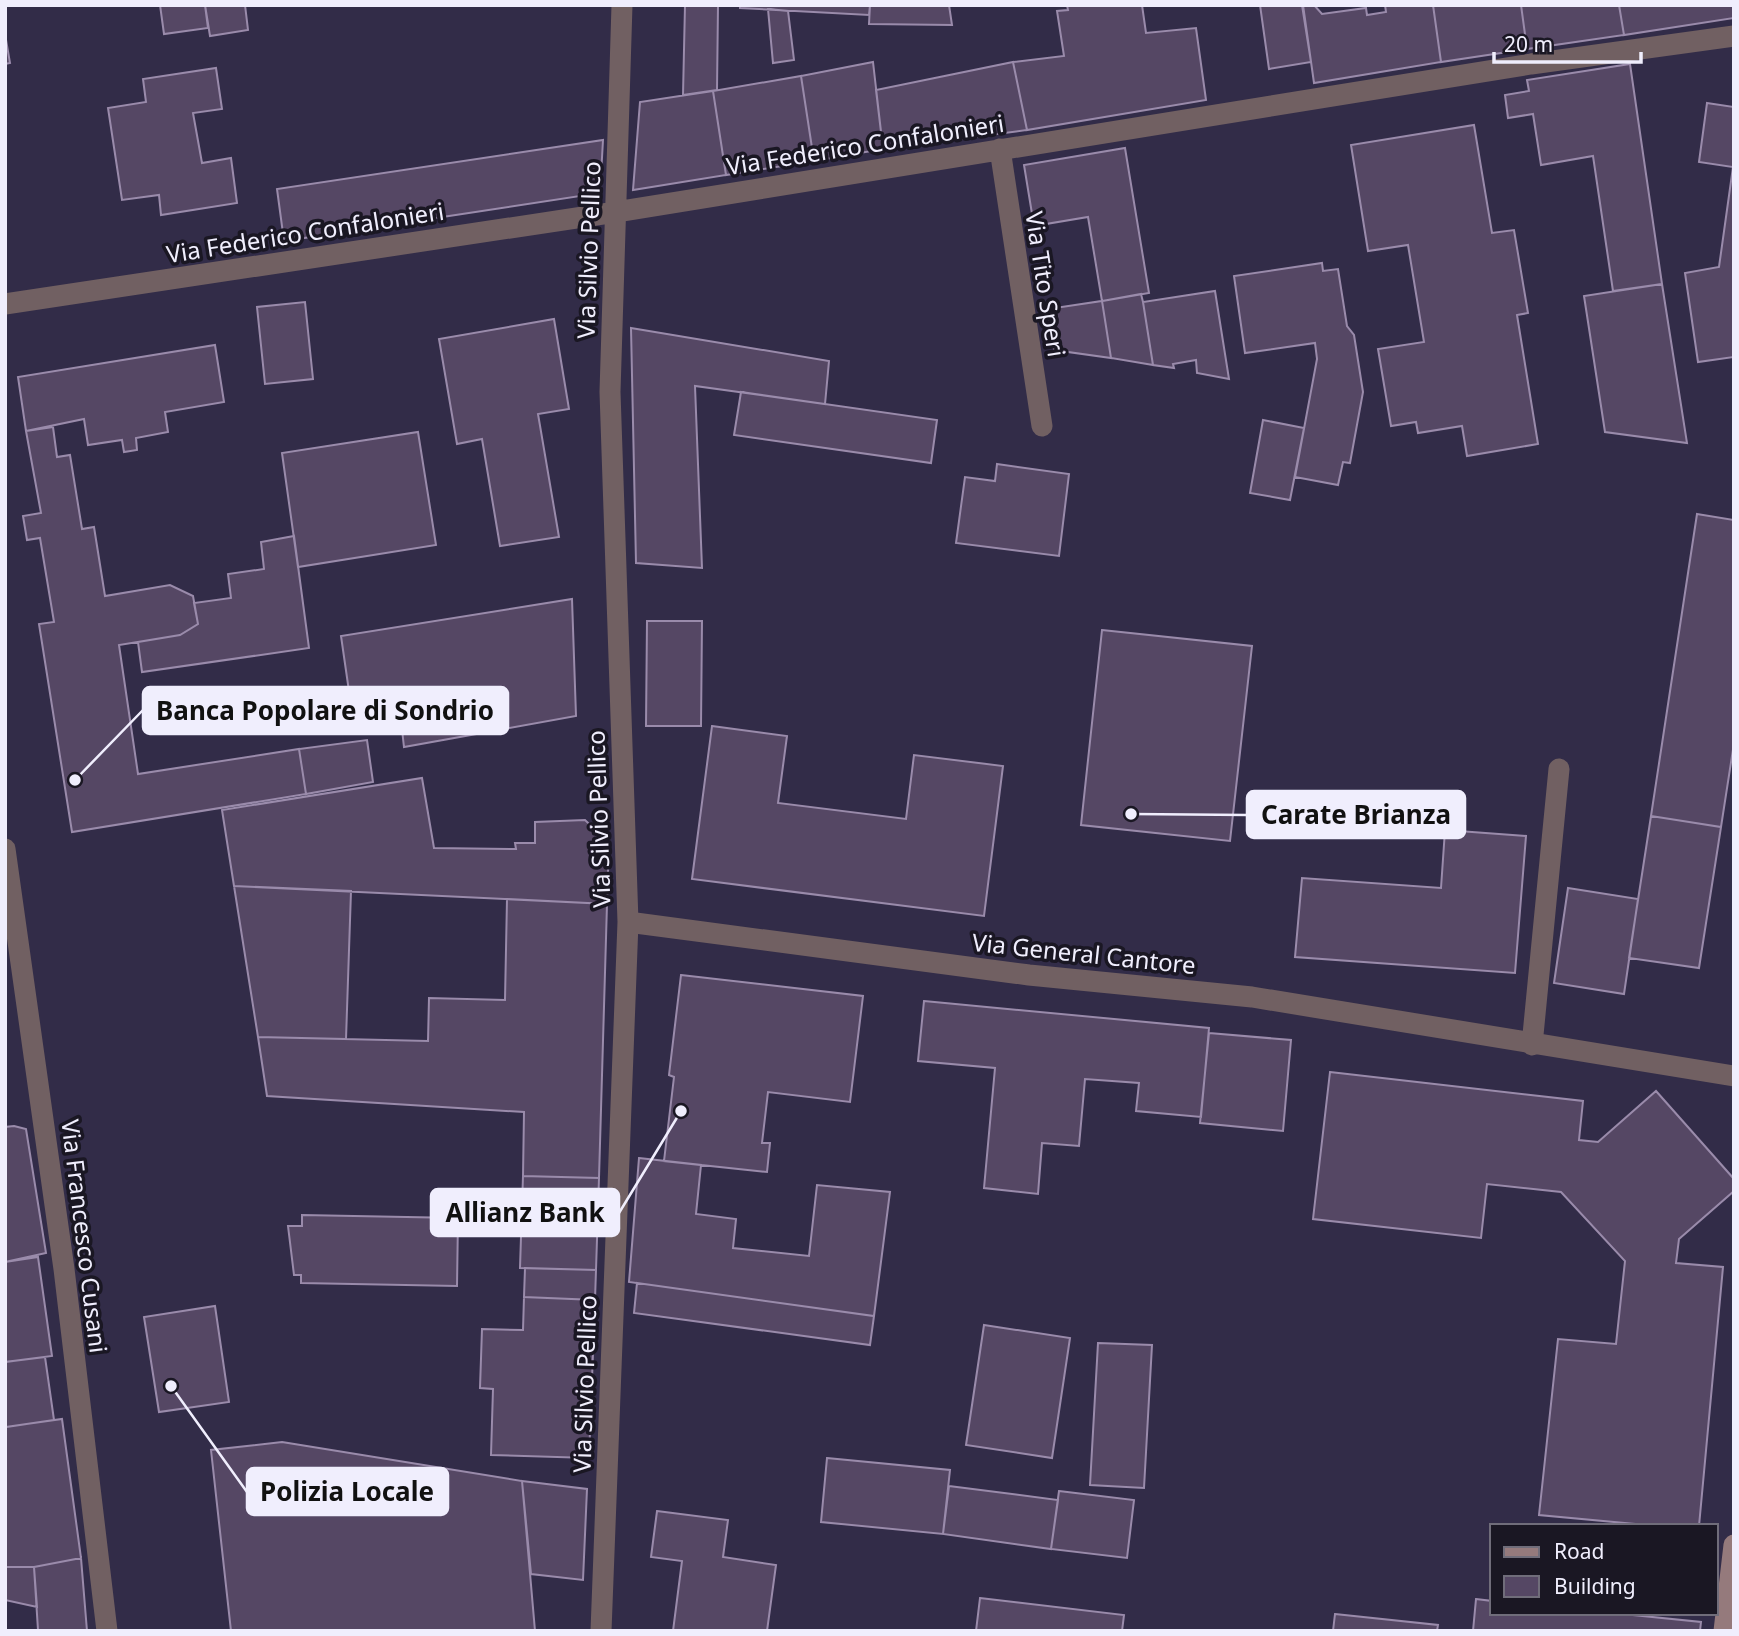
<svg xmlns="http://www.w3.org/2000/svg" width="1739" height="1636" font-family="'Noto Sans',sans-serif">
<rect width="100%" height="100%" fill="#322c48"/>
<!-- building -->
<path fill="#554764" stroke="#9a8bab" stroke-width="2" d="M160,5H205L208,28L164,34Z
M205,5H245L248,30L210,36Z
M685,5H718L717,90L683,95Z
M740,5H870L869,15L740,8Z
M870,5H949L952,25L869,24Z
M1067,5H1142L1146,33L1196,28L1206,100L1027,130L1013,62L1064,56L1057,11L1068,10Z
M1260,5H1302L1311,62L1269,69Z
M1303,5H1314L1322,14L1366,8L1367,15L1386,12L1385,5H1433L1441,62L1314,83Z
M1433,5H1521L1527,49L1441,62Z
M1521,5H1619L1624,35L1527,49Z
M1619,5H1734V18L1624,35Z
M768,9L788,11L794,60L773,63Z
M5,34L10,63L5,64Z
M873,62L883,149L814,161L801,76Z
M1013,62L1027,130L883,149L876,90Z
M1630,64L1662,284L1613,291L1593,156L1541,165L1533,114L1508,118L1505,95L1529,91L1527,80Z
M216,68L222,109L193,113L202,163L231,158L237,203L161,215L159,195L122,200L108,108L146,102L143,79Z
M801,76L814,161L726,175L713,91Z
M713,91L726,175L633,190L640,102Z
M1707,103L1734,107V357L1698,362L1685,273L1719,267L1733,167L1699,162Z
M1474,125L1492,233L1514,230L1528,313L1517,315L1538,444L1467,456L1462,426L1418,433L1416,422L1391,426L1378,349L1424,342L1408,245L1368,251L1351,145Z
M603,140L600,193L284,241L277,189Z
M1125,148L1149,293L1102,301L1088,217L1034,226L1024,165Z
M1322,263L1323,271L1338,269L1347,326L1354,335L1363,392L1350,463L1343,462L1338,485L1295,477L1317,359L1315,343L1245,353L1234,276Z
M1662,284L1687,443L1605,432L1584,296Z
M1215,291L1229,379L1197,373L1196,360L1173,364L1174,368L1153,365L1143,302Z
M1141,294L1143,302L1153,365L1111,358L1102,301Z
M1102,301L1111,358L1054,350L1048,309Z
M305,302L313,379L265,384L257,307Z
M554,319L569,409L538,414L559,537L500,546L482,439L457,444L439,339Z
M631,328L829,361L825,404L695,386L702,568L636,563Z
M215,345L224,402L165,412L168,432L136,438L137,450L124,452L122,440L88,445L84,419L26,431L18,377Z
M741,392L937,420L931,463L734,435Z
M1263,420L1304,428L1290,500L1250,493Z
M53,427L57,457L70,455L82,529L94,527L105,596L170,585L193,596L198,624L180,635L119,645L138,774L299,749L306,794L72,832L39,624L54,622L40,538L27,540L23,516L41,513L26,431Z
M418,432L436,545L298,567L282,453Z
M997,464L1069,474L1059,556L956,543L965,477L995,481Z
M1697,514L1734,520V743L1721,827L1651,816Z
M294,536L309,648L142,672L138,642L180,635L198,624L194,603L231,598L228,574L264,569L261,542Z
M572,599L576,716L404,747L400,712L353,719L341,636Z
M647,621H702L701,726H646Z
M1102,630L1252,646L1230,841L1081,825Z
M712,726L787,736L778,803L906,819L914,755L1003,766L984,916L692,879Z
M367,740L373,782L306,794L299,749Z
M422,778L434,848L516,849L515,843H535V822L585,820L609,843L607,904L234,886L222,810Z
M1651,816L1721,827L1699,968L1629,958Z
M1445,830L1526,836L1515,973L1295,957L1302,878L1441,888Z
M234,886L351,891L346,1039L258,1037Z
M1568,888L1638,899L1624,994L1554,983Z
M507,899L607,904L599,1178L523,1176L524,1112L267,1096L258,1037L428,1041L429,998L505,1000Z
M681,975L863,996L850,1102L768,1092L762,1143H770L767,1172L664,1161L674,1077L669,1075Z
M924,1001L1209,1028L1201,1117L1136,1111L1139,1083L1085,1079L1079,1146L1042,1143L1038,1194L984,1188L995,1068L918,1061Z
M1209,1033L1291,1040L1283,1131L1200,1123Z
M1330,1072L1583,1101L1579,1140L1598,1142L1656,1091L1734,1179V1191L1679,1239L1676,1263L1723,1267L1699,1526H1657L1539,1515L1558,1339L1616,1344L1625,1261L1561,1192L1487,1184L1481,1238L1313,1219Z
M14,1126L26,1129L46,1253L5,1262V1127Z
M639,1158L701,1165L696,1214L736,1219L733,1248L809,1256L817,1185L890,1192L874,1316L629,1282Z
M523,1176L599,1178L596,1270L520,1268Z
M302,1215L458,1218L457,1286L301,1283V1275H294L288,1226H302Z
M38,1257L52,1356L5,1362V1262Z
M525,1268L596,1270L595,1300L524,1297Z
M637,1283L874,1316L870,1345L634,1313Z
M524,1297L595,1300L589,1458L491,1455L493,1389L480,1388L482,1329L523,1330Z
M215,1306L229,1402L159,1412L144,1317Z
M984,1325L1070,1338L1052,1458L966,1445Z
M1098,1343L1152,1345L1144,1488L1090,1485Z
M45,1357L54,1420L6,1427L5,1362Z
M62,1419L81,1558L34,1567H5V1427Z
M282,1442L522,1481L535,1631H231L211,1450Z
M827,1458L950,1470L943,1534L821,1522Z
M522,1481L587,1489L583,1580L531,1574Z
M949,1486L1058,1500L1051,1549L943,1534Z
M1059,1491L1134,1500L1127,1558L1051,1549Z
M657,1511L728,1520L723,1557L776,1565L767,1631H673L682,1561L651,1557Z
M81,1558L87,1631H35L38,1630L34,1567Z
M5,1567H34L37,1607L5,1600Z
M980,1598L1124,1615L1122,1631H976Z
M1476,1599L1492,1601V1613H1613L1701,1622L1700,1631H1473Z
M1335,1614L1438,1625L1437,1631H1333Z"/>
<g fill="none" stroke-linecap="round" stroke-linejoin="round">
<!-- street -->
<path stroke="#716062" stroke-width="21" d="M1000,149L1042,426
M5,304L616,212L1531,64L1734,36
M5,849L64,1269L107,1631
M628,922L1029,975L1252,997L1734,1076
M1532,1045L1559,769
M601,1631L628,922L610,392L622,5"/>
<!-- secondary -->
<path stroke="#957a7c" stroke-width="21" d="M1724,1631L1734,1545"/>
</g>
<g text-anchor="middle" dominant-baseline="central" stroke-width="7" stroke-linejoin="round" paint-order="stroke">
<!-- street labels -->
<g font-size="24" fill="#f0eefd" stroke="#1a1723">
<text transform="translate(865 144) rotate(-9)">Via Federico Confalonieri</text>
<text transform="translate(305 232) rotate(-9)">Via Federico Confalonieri</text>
<text transform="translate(588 250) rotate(-88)">Via Silvio Pellico</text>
<text transform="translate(1046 284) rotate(81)">Via Tito Speri</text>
<text transform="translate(598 819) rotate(-92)">Via Silvio Pellico</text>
<text transform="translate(1084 953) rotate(6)">Via General Cantore</text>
<text transform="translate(85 1236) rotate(83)">Via Francesco Cusani</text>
<text transform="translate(584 1384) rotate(-88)">Via Silvio Pellico</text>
</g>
</g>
<!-- callouts -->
<path fill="none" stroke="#f0eefd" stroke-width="2.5" d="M75 780L143 710M1131 814L1247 815M681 1111L619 1213M171 1386L247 1492"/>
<g fill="#f0eefd" stroke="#1a1723" stroke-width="2.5">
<circle cx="75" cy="780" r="7"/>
<circle cx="1131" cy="814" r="7"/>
<circle cx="681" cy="1111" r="7"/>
<circle cx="171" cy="1386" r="7"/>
</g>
<g fill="#f0eefd" stroke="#f0eefd" stroke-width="2.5">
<rect x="143" y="687" width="365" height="47" rx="7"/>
<rect x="1247" y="791" width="218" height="47" rx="7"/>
<rect x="431" y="1189" width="188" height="47" rx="7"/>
<rect x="247" y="1468" width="201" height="47" rx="7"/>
</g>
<g font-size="26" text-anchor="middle" font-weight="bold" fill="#111">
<text x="325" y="720">Banca Popolare di Sondrio</text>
<text x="1356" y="824">Carate Brianza</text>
<text x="525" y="1222">Allianz Bank</text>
<text x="347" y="1501">Polizia Locale</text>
</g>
<!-- border -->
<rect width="1739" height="1636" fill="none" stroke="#f0eefd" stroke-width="14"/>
<!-- legend -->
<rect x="1490" y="1524" width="228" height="91" fill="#1a1723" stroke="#706d7a" stroke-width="2"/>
<rect x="1504" y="1547" width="35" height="10" fill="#957a7c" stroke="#706d7a" stroke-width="2"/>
<text x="1554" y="1559" font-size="21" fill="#f0eefd">Road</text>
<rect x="1504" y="1576" width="35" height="21" fill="#554764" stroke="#706d7a" stroke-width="2"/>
<text x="1554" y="1594" font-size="21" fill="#f0eefd">Building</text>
<!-- scale -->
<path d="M1494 52v10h147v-10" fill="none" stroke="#f0eefd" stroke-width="3.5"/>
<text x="1504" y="52" font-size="21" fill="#f0eefd" stroke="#1a1723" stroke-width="5" paint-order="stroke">20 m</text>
</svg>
